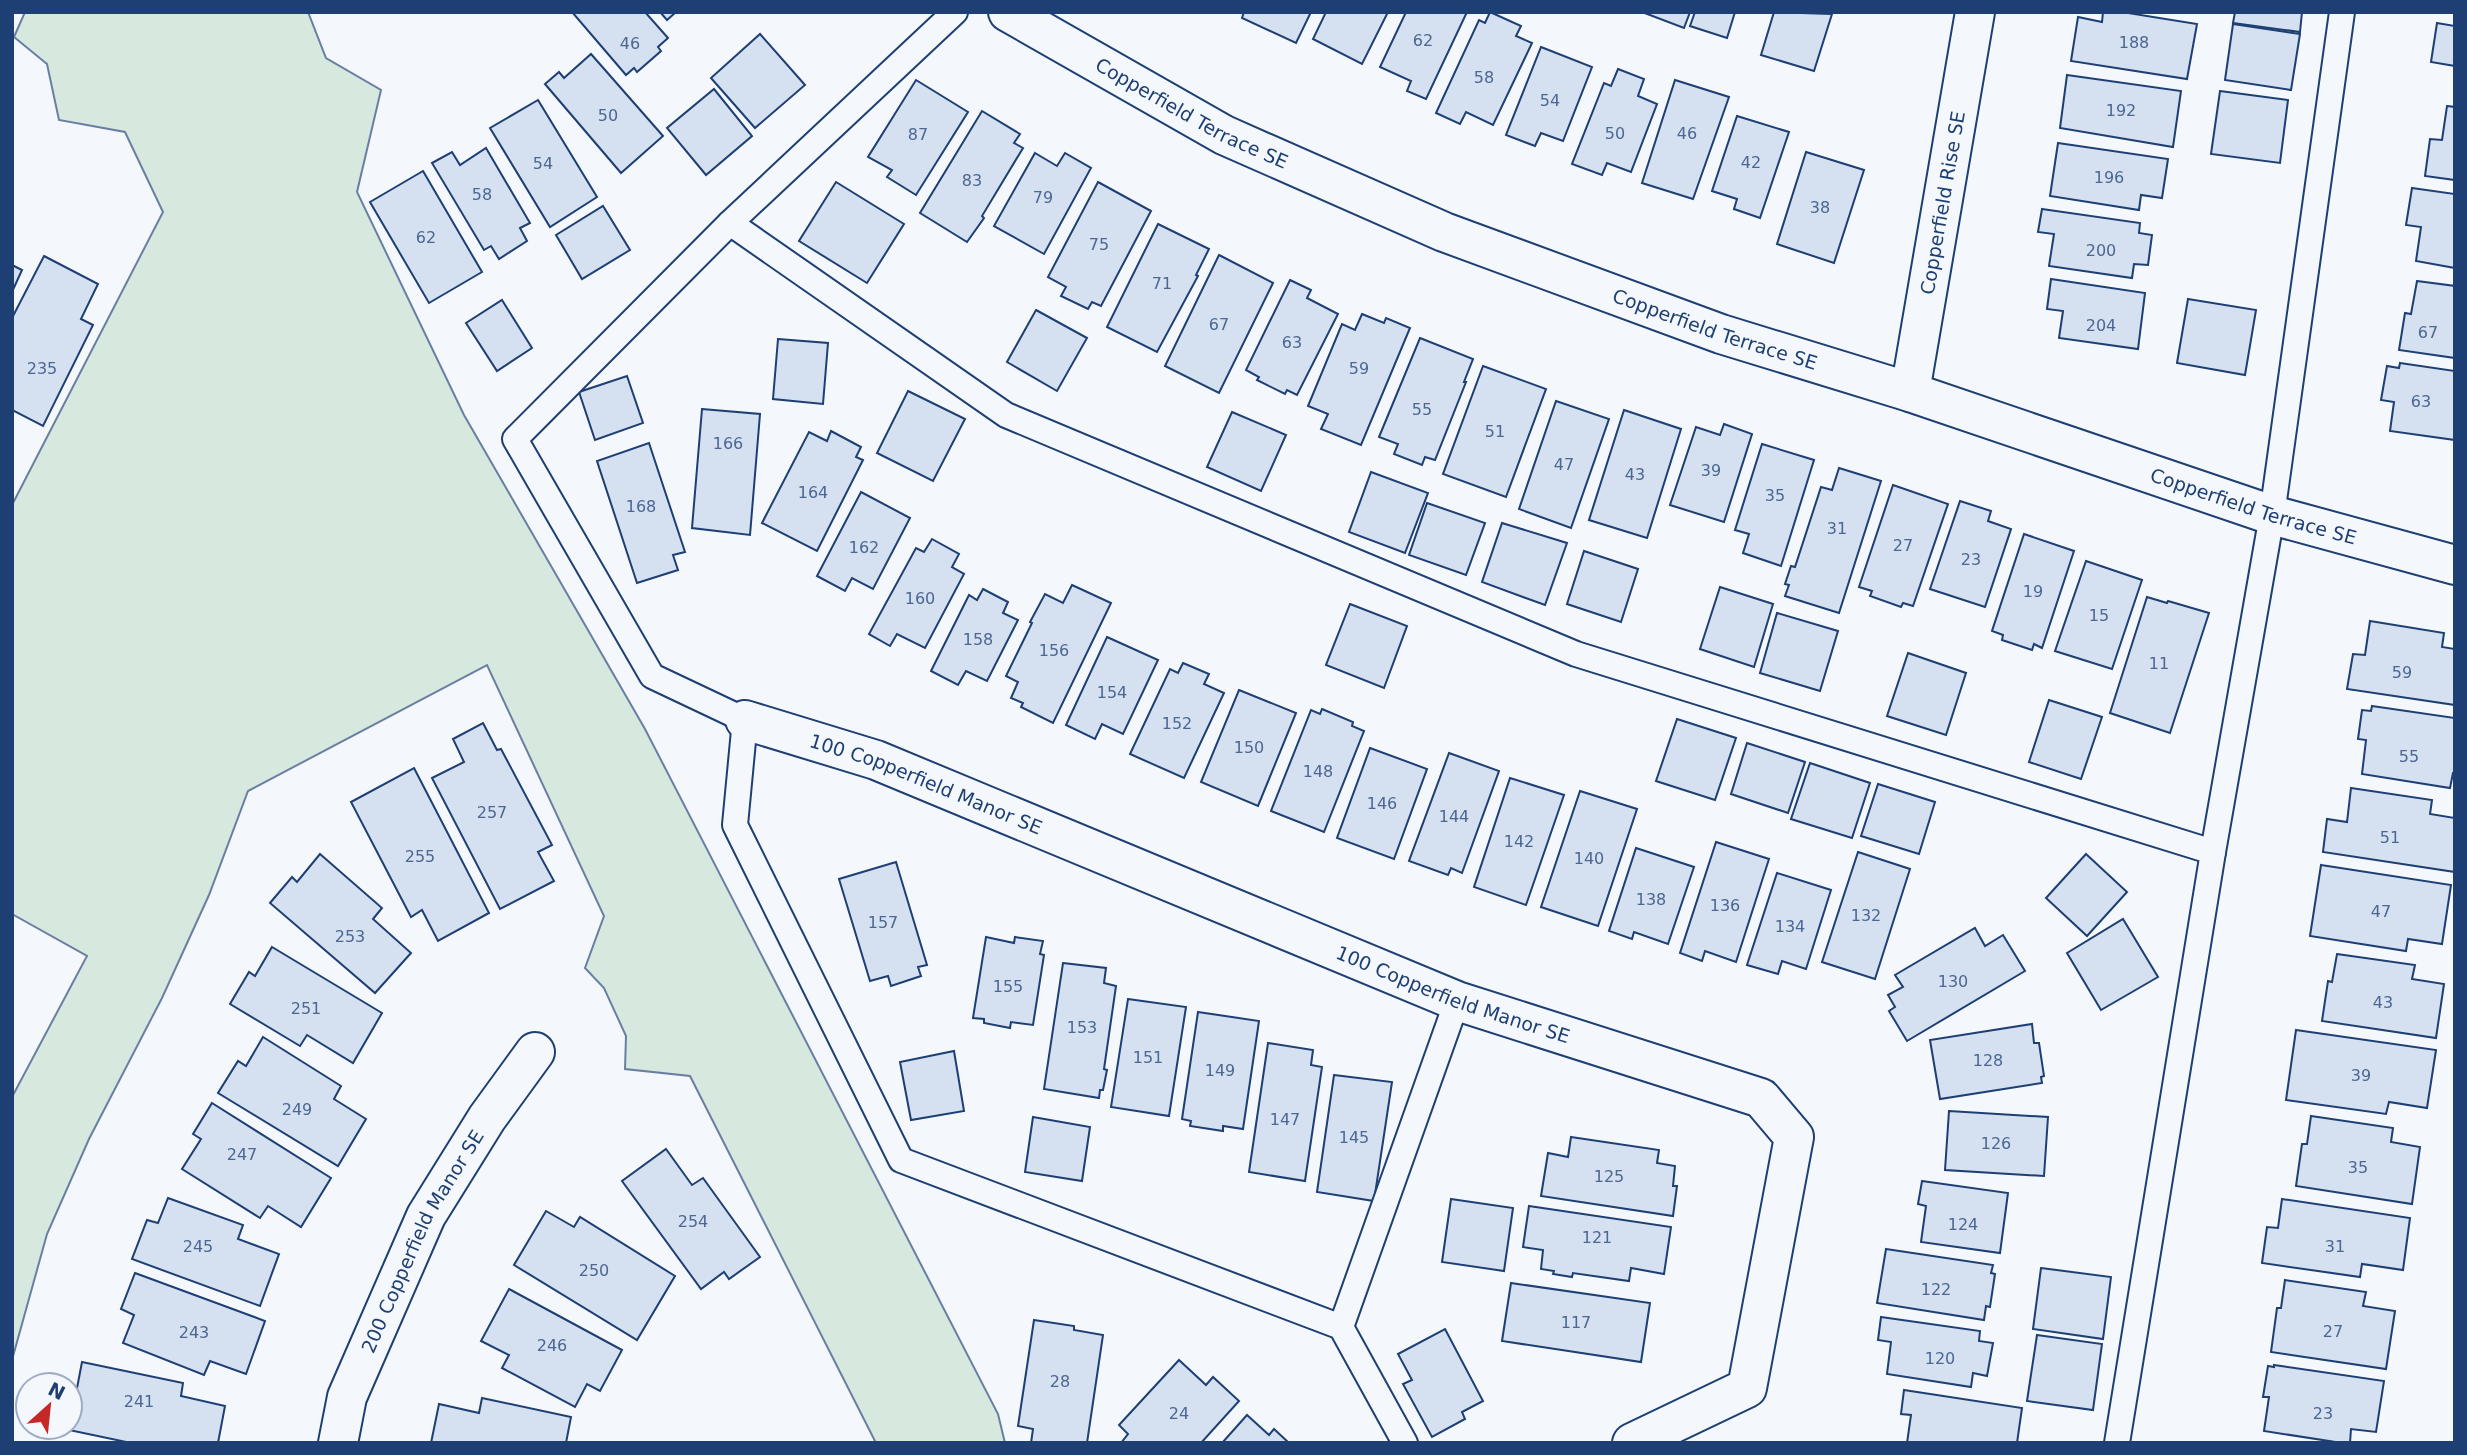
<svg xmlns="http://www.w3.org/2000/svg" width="2467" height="1455" font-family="'DejaVu Sans',sans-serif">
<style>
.green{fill:#d7e8df;stroke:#687fa3;stroke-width:2}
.building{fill:#d5e0f0;stroke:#1d3f73;stroke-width:2}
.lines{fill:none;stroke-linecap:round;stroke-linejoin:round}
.lane-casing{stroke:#1d3f73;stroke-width:28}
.street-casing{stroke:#1d3f73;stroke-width:42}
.lane{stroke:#f4f7fb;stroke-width:24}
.street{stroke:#f4f7fb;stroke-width:38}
.labels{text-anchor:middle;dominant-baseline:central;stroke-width:5;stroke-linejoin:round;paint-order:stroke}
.number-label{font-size:16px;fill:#4b6792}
.street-label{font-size:19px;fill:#1d3f73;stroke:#f4f7fb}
</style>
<rect width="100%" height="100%" fill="#f4f7fb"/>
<polygon class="green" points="25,12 308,12 326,58 381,90 357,192 464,415 645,729 998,1414 1005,1443 876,1443 690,1076 625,1069 626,1036 604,988 585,968 604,916 487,665 248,791 209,895 162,998 89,1139 47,1234 12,1360 12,1097 87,956 12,914 12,505 163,212 125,132 59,120 47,64 14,37"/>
<g class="building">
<polygon points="572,12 645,12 668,38 658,47 661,51 637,72 634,68 626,75"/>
<polygon points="660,12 676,12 667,20"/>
<polygon points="1244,12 1311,12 1296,43 1242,18"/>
<polygon points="1326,12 1388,12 1362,64 1313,39"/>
<polygon points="1406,12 1467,12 1426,99 1407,91 1411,81 1380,67"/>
<polygon points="1490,12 1521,26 1516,36 1532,43 1493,125 1466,112 1460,124 1436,113 1479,20 1485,23"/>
<polygon points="1642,12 1690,12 1684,28"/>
<polygon points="1695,12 1735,12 1727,38 1690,26"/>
<polygon points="1774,12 1832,14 1814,71 1761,55"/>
<polygon points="2103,12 2122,12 2197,24 2187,79 2071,61 2078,17 2102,22"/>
<polygon points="2235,12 2302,12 2300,32 2233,23"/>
<polygon points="2437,23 2455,26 2455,66 2431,62"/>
<polygon points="2233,24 2300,34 2291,90 2225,80"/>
<polygon points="760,34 805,85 755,128 711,78"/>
<polygon points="1541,47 1592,67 1563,141 1541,133 1535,146 1506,135"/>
<polygon points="591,54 663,136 621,173 545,84 559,72 564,78"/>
<polygon points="1618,69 1644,79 1638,96 1657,104 1631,172 1607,163 1602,175 1572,164 1604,83 1611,86"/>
<polygon points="2067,75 2181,91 2173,147 2060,128"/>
<polygon points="916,80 968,112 916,195 887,177 892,170 868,157"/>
<polygon points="1675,80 1729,97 1693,199 1642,183"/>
<polygon points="714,89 752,136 706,175 667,128"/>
<polygon points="2220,91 2288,100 2280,163 2211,154"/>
<polygon points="538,100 597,197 550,227 490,128"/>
<polygon points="2447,106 2455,107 2455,180 2425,176 2430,139 2442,140"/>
<polygon points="982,111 1020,134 1014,143 1023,148 982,216 984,218 967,242 920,213"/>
<polygon points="1737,116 1789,132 1760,218 1734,209 1737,199 1712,191"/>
<polygon points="2058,143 2168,159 2162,198 2141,195 2139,210 2050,196"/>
<polygon points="486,148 530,223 520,228 527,241 499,259 491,246 484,250 432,163 452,152 460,165"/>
<polygon points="1806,152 1864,170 1834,263 1777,244"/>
<polygon points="1035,153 1057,166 1065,153 1091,168 1044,254 994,226"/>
<polygon points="423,171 482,272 429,303 370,202"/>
<polygon points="836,182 904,224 867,283 799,241"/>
<polygon points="1098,182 1151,211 1101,306 1092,302 1088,309 1061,296 1066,287 1048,277"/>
<polygon points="2412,188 2455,194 2455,268 2416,261 2421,227 2406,225"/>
<polygon points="603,206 630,250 582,279 556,235"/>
<polygon points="2042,209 2140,223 2139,233 2152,235 2148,265 2134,264 2132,278 2049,266 2054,234 2038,232"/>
<polygon points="1158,224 1209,249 1196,275 1198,276 1157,352 1107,327"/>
<polygon points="1219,255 1273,283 1219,393 1165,366"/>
<polygon points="44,256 98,284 81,319 93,325 43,426 12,410 12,318"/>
<polygon points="12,265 22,270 12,292"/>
<polygon points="2051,279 2145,293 2138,349 2059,338 2063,311 2047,309"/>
<polygon points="1290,280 1311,290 1307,298 1338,314 1297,395 1287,390 1285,394 1257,380 1259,377 1246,370"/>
<polygon points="2417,281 2455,286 2455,358 2399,350 2405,313 2411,314"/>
<polygon points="2188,299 2256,310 2245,375 2177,363"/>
<polygon points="502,300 532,348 497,371 466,323"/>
<polygon points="1036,310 1087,338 1057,391 1007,362"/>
<polygon points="1362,314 1384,323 1386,318 1410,328 1361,445 1321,429 1328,414 1308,406 1342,324 1355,330"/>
<polygon points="1420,338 1473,359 1464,382 1466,382 1435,460 1425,457 1422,465 1394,454 1398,444 1379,437"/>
<polygon points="778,339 828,343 823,404 773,399"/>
<polygon points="2400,363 2455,371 2455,440 2390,431 2394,402 2381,400 2387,366 2399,368"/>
<polygon points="1483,366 1546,389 1506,497 1443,474"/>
<polygon points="627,376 643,423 595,440 579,392"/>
<polygon points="908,391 965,419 933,481 877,453"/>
<polygon points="1556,401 1609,419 1571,528 1519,509"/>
<polygon points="702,409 760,414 750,535 692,528"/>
<polygon points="1624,410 1681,429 1647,538 1589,520"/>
<polygon points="1232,412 1286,435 1261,491 1207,467"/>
<polygon points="1724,424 1752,434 1724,522 1670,505 1696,427 1720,435"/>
<polygon points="831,431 861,447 856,457 863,460 817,551 762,523 809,432 827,441"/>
<polygon points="649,443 685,552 673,555 678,570 637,583 597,461"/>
<polygon points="1762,444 1814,460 1781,566 1743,553 1749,534 1735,530"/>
<polygon points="1839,468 1881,481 1839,613 1785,596 1789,585 1785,584 1791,566 1795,567 1821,487 1832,490"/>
<polygon points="1371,472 1428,493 1405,553 1349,532"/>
<polygon points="1893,485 1948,504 1913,606 1903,603 1901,607 1870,596 1872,591 1859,587"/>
<polygon points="861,492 910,518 873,589 852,578 845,591 817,576"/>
<polygon points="1960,501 1991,511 1988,521 2011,529 1985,607 1930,589"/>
<polygon points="1427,503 1485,523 1466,575 1409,555"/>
<polygon points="1502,523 1567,543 1545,605 1482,582"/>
<polygon points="2024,534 2074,551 2042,648 2034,644 2032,650 2002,640 2003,635 1992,631"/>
<polygon points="932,539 959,554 952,567 964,574 925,648 897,634 890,646 869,634 916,548 924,552"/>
<polygon points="1584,551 1638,569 1621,622 1567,604"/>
<polygon points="2086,561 2142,580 2112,669 2055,651"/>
<polygon points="1072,585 1111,603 1053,723 1021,707 1023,703 1011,698 1018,682 1006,676 1032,623 1030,622 1045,594 1063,603"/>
<polygon points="1720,587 1773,604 1754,667 1700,649"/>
<polygon points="983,589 1008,602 1003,613 1018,620 987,681 966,671 958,685 931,671 969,595 977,600"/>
<polygon points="2147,597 2167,603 2168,601 2209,613 2170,733 2110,713"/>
<polygon points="1350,604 1407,626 1384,688 1326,665"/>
<polygon points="1777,613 1838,631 1820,691 1760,673"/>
<polygon points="2370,621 2444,633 2442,647 2455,649 2455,705 2347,689 2353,654 2365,655"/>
<polygon points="1107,637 1158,660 1123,734 1102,724 1095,739 1066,725"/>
<polygon points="1908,653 1966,673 1946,735 1887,716"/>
<polygon points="1183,663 1209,674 1204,684 1224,693 1184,778 1130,754 1170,669 1178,673"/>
<polygon points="1239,690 1296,713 1258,806 1201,782"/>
<polygon points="2049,700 2102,717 2081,779 2029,762"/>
<polygon points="2372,706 2455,718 2455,773 2453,773 2450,788 2362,774 2366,740 2358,739 2362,710 2371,711"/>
<polygon points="1322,709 1353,722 1352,726 1364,731 1324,832 1271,811 1311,710 1320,714"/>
<polygon points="1677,719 1736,738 1715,800 1656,781"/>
<polygon points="483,723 497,750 501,749 552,845 538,852 554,881 500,909 432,778 464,762 453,739"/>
<polygon points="1747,743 1805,762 1788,813 1731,794"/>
<polygon points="1370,748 1427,769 1394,859 1337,838"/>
<polygon points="1449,753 1499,771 1462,873 1451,868 1448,875 1409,861"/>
<polygon points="1810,763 1870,783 1852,838 1791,819"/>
<polygon points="414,768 489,913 438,941 422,910 411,917 351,802"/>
<polygon points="1510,778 1564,795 1526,905 1474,887"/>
<polygon points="1878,784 1935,802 1919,854 1861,836"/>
<polygon points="2351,788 2432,800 2430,814 2455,818 2455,872 2323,852 2327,819 2347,822"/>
<polygon points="1580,791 1637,809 1598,926 1541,907"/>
<polygon points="1716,842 1769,859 1736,962 1705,951 1702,961 1680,953"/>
<polygon points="1636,848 1694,867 1668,944 1634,932 1632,939 1609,931"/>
<polygon points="1858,852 1910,869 1875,979 1822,962"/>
<polygon points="320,854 382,908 373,919 411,953 375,993 270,903 292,877 297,882"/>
<polygon points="2086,854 2127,892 2087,936 2046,898"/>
<polygon points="896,862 927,965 918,967 921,976 891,986 888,976 870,981 839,879"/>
<polygon points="2321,865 2451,885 2442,944 2408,939 2406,951 2310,936"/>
<polygon points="1777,873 1831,890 1806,969 1782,961 1778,974 1747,965"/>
<polygon points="2123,919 2158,977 2101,1010 2067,953"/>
<polygon points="1975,928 1985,946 2003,935 2025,971 1907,1041 1889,1011 1895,1007 1888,995 1903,987 1895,975"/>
<polygon points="986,937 1014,943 1015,937 1043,941 1040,954 1044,955 1033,1025 1011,1022 1010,1028 984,1023 984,1019 973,1018"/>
<polygon points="272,947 382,1013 353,1063 307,1035 300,1046 230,1004 249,972 255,976"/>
<polygon points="2337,954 2415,965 2412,979 2444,984 2436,1038 2322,1021 2328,981 2332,982"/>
<polygon points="1063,963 1106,968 1104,983 1116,986 1104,1069 1107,1070 1103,1090 1100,1090 1099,1098 1044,1089"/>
<polygon points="1128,999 1186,1007 1169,1116 1111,1107"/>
<polygon points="1198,1012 1259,1021 1243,1129 1223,1126 1223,1131 1190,1126 1191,1121 1182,1119"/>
<polygon points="2032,1024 2034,1043 2039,1043 2044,1076 2041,1077 2042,1083 1940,1099 1930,1040"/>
<polygon points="2296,1030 2436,1050 2427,1108 2389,1102 2386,1114 2286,1100"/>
<polygon points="263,1037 341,1086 334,1099 366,1119 338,1166 218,1093 238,1061 246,1066"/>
<polygon points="1268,1043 1313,1050 1311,1065 1322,1067 1305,1181 1249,1172"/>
<polygon points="954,1051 964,1111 911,1120 900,1062"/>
<polygon points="1334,1075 1392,1082 1374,1201 1317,1192"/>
<polygon points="212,1103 331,1178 301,1227 268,1206 260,1218 182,1169 201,1139 193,1134"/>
<polygon points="1949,1111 2048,1117 2044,1176 1945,1170"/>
<polygon points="2311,1116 2393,1128 2391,1142 2420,1147 2412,1204 2296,1186 2302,1144 2307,1144"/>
<polygon points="1033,1117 1090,1127 1082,1181 1025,1172"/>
<polygon points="1571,1137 1659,1150 1657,1163 1675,1166 1673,1186 1677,1186 1673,1216 1541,1196 1548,1153 1568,1157"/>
<polygon points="666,1149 692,1185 703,1178 760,1257 729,1279 724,1272 701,1289 622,1181"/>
<polygon points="1922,1181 2008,1193 2000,1253 1921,1242 1926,1206 1918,1204"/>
<polygon points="168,1198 243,1225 238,1239 279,1254 260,1306 132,1259 147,1220 158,1223"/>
<polygon points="1451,1199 1513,1208 1504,1271 1442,1262"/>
<polygon points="2282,1199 2410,1218 2403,1270 2362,1264 2360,1277 2262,1263 2267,1227 2278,1228"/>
<polygon points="1529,1206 1671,1227 1664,1274 1631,1268 1629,1281 1573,1273 1572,1277 1553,1274 1554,1271 1541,1269 1543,1250 1523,1247"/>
<polygon points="546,1211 574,1227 580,1217 675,1276 637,1340 514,1265"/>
<polygon points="1886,1249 1993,1265 1991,1273 1995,1274 1990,1307 1986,1306 1984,1320 1877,1303"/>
<polygon points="2041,1268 2111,1277 2103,1339 2033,1329"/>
<polygon points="135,1273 265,1321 246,1374 210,1361 204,1375 123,1343 134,1315 121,1309"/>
<polygon points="2285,1280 2366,1292 2363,1306 2395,1311 2386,1369 2271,1352 2277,1308 2281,1308"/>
<polygon points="1511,1283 1650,1303 1641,1362 1502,1341"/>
<polygon points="509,1289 622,1350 600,1391 587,1384 575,1407 502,1368 509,1355 481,1341"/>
<polygon points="1881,1317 1980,1331 1979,1341 1993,1343 1987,1376 1973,1373 1971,1387 1887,1374 1891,1342 1878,1340"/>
<polygon points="1034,1320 1074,1326 1074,1330 1103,1335 1087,1443 1031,1443 1033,1429 1018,1426"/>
<polygon points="1445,1329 1483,1401 1462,1412 1465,1419 1432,1437 1403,1384 1412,1380 1398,1354"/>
<polygon points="2037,1335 2102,1344 2093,1410 2027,1401"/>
<polygon points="1179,1360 1206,1385 1213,1377 1239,1401 1201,1443 1121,1443 1128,1434 1119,1425"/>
<polygon points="82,1362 183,1383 181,1396 225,1406 218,1443 131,1443 69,1430"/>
<polygon points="2274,1365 2384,1381 2376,1432 2351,1429 2350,1443 2342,1443 2264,1431 2269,1397 2263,1397 2268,1366 2274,1367"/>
<polygon points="1904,1390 2022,1408 2017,1443 1907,1443 1911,1415 1901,1414"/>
<polygon points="482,1398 571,1417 566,1443 431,1443 439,1404 479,1413"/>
<polygon points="1247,1415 1269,1435 1274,1429 1289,1443 1222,1443"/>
</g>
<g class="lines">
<defs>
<g id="lane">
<polyline points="955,12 730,223 515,439 652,676 745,720 735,825 901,1160 1341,1327 1405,1443"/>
<polyline points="730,223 1006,415 1576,654 2213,852"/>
<polyline points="1341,1327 1457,1001"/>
<polyline points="2117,1443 2213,852 2272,515 2342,12"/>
</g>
<g id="street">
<path id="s1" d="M 1008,12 L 1224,135 L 1444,232 L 1721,334 L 1910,392 L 2272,515 L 2455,565"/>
<path id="s2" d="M 1910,392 L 1975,12"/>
<path id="s3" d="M 745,720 L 876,760 L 1457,1001 L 1761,1098 L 1794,1137 L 1747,1388 L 1632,1443"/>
<path id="s4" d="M 338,1443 L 347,1397 L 426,1216 L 487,1118 L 535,1052"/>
</g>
</defs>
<use href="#lane" class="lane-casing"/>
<use href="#street" class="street-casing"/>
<use href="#lane" class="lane"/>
<use href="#street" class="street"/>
</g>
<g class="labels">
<g class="number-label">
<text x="1423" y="40">62</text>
<text x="2134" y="42">188</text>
<text x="630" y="43">46</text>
<text x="1484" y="77">58</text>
<text x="1550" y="100">54</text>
<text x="2121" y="110">192</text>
<text x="608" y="115">50</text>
<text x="1615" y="133">50</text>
<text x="1687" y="133">46</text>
<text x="918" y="134">87</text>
<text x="1751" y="162">42</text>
<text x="543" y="163">54</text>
<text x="2109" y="177">196</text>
<text x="972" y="180">83</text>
<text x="482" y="194">58</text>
<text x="1043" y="197">79</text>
<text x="1820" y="207">38</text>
<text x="426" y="237">62</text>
<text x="1099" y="244">75</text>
<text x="2101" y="250">200</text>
<text x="1162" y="283">71</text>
<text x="1219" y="324">67</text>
<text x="2101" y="325">204</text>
<text x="2428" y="332">67</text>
<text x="1292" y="342">63</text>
<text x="42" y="368">235</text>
<text x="1359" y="368">59</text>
<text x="2421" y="401">63</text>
<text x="1422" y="409">55</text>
<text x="1495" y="431">51</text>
<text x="728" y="443">166</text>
<text x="1564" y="464">47</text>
<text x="1711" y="470">39</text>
<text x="1635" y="474">43</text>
<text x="813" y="492">164</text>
<text x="1775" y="495">35</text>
<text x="641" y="506">168</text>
<text x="1837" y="528">31</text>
<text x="1903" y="545">27</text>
<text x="864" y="547">162</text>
<text x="1971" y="559">23</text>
<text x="2033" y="591">19</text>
<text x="920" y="598">160</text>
<text x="2099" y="615">15</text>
<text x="978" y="639">158</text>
<text x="1054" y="650">156</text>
<text x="2159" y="663">11</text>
<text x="2402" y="672">59</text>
<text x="1112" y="692">154</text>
<text x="1177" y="723">152</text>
<text x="1249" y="747">150</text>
<text x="2409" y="756">55</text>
<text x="1318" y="771">148</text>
<text x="1382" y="803">146</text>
<text x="492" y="812">257</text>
<text x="1454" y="816">144</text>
<text x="2390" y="837">51</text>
<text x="1519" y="841">142</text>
<text x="420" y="856">255</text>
<text x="1589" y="858">140</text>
<text x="1651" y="899">138</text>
<text x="1725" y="905">136</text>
<text x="2381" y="911">47</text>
<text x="1866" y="915">132</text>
<text x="883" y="922">157</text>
<text x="1790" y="926">134</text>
<text x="350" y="936">253</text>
<text x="1953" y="981">130</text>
<text x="1008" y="986">155</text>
<text x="2383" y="1002">43</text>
<text x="306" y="1008">251</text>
<text x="1082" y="1027">153</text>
<text x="1148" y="1057">151</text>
<text x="1988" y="1060">128</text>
<text x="1220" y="1070">149</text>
<text x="2361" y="1075">39</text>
<text x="297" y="1109">249</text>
<text x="1285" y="1119">147</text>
<text x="1354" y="1137">145</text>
<text x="1996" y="1143">126</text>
<text x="242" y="1154">247</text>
<text x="2358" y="1167">35</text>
<text x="1609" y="1176">125</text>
<text x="693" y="1221">254</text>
<text x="1963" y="1224">124</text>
<text x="1597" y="1237">121</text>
<text x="198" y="1246">245</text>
<text x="2335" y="1246">31</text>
<text x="594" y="1270">250</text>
<text x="1936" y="1289">122</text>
<text x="1576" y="1322">117</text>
<text x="2333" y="1331">27</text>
<text x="194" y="1332">243</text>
<text x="552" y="1345">246</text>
<text x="1940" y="1358">120</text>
<text x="1060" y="1381">28</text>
<text x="139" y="1401">241</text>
<text x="1179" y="1413">24</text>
<text x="2323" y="1413">23</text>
</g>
<g class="street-label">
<text stroke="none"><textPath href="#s1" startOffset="210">Copperfield Terrace SE</textPath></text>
<text stroke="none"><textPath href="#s2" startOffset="192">Copperfield Rise SE</textPath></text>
<text stroke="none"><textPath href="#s1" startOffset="777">Copperfield Terrace SE</textPath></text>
<text stroke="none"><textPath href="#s1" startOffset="1344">Copperfield Terrace SE</textPath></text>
<text stroke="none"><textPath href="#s3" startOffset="192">100 Copperfield Manor SE</textPath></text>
<text stroke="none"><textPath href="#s3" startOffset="760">100 Copperfield Manor SE</textPath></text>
<text stroke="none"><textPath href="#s4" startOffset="220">200 Copperfield Manor SE</textPath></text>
</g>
</g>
<rect width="2467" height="1455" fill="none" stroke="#1d3f73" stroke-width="28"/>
<g transform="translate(49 1406) rotate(27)"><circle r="33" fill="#f4f7fb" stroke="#9eadc5" stroke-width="2"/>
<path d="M0-5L12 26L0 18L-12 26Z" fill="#c62828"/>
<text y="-10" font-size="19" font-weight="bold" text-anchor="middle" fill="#1d3f73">N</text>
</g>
</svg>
